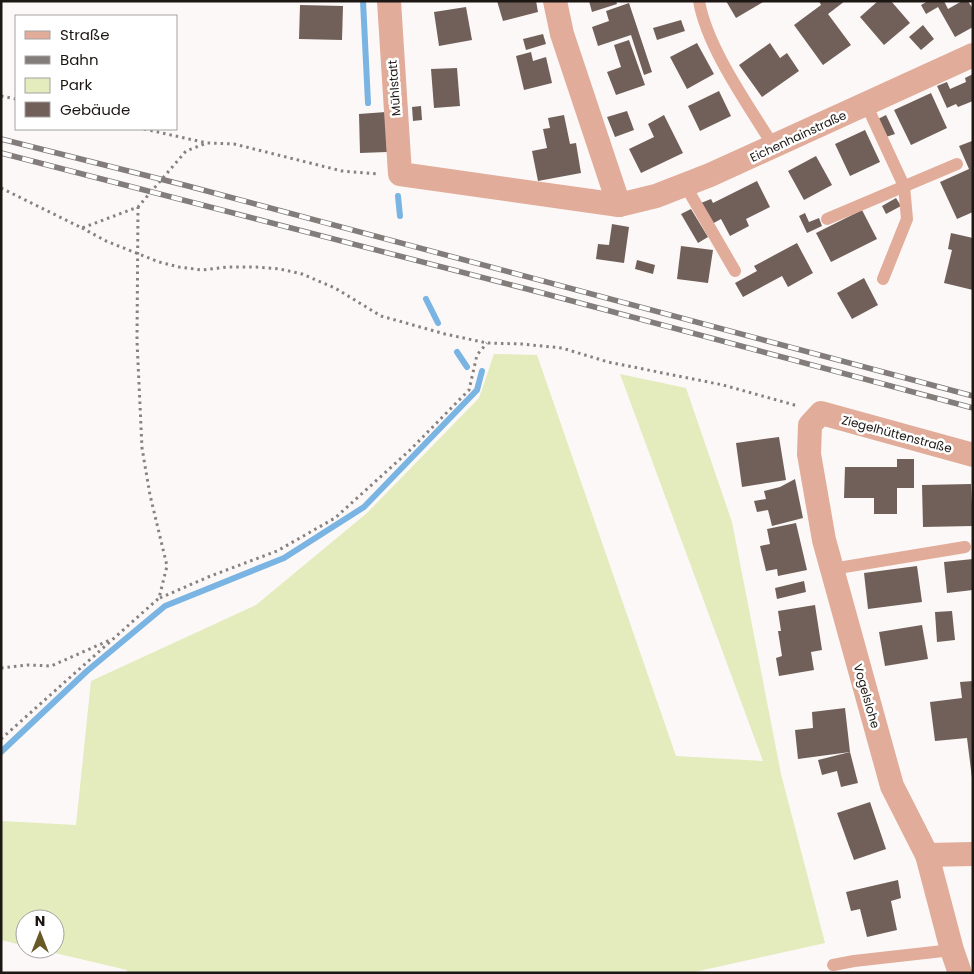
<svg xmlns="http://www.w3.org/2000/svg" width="974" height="974" font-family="Poppins,sans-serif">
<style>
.green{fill:#e4ebbd}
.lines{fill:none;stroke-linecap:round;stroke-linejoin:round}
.stream{stroke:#7ab4e3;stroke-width:6}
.building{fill:#706059}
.path{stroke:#878280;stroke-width:3;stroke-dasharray:2.5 4;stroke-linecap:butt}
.service{stroke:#e1ac99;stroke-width:12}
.minor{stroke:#e1ac99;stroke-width:24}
.rail-casing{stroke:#827d7b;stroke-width:5.5}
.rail{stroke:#fff;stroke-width:4;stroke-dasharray:11;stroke-linecap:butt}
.labels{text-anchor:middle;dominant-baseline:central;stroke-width:5;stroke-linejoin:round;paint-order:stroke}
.street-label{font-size:12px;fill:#1d1714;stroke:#fff}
</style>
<rect width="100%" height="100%" fill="#fcf8f7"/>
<polygon class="green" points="494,354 537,355 676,756 763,761 620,374 686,388 732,522 781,774 825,943 690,973 127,973 127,970 38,949 55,949 55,919 25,919 25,946 1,940 1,821 76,825 91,681 256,605 367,513 479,398"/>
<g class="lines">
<g class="stream">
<polyline points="363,1 368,103"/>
<polyline points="398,196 400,216"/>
<polyline points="426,299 438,323"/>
<polyline points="457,352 467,367"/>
<polyline points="1,752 87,671 165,606 284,558 364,507 477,390 482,371"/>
</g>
</g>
<g class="building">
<polygon points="497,1 536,1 538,12 503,21"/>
<polygon points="589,1 616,1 617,4 592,12"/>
<polygon points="726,1 765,1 736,18"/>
<polygon points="819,1 845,1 828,14 851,45 823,65 794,25 821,5"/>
<polygon points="878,1 891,1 910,23 884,45 860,17"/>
<polygon points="928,1 944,1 948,9 962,1 968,1 973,9 973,27 955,37 938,7 926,14 921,5"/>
<polygon points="629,3 652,72 644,75 631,35 598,46 592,27 609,21 606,11"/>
<polygon points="300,5 343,6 342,40 299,39"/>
<polygon points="466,7 472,40 439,46 434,12"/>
<polygon points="681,20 685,31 657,40 653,28"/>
<polygon points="923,25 934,39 921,50 909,37"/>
<polygon points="543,34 546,44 526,50 523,39"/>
<polygon points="629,40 645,85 616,95 607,72 621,67 614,45"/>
<polygon points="697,43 714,74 687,89 670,57"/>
<polygon points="770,43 780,58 787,53 799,71 762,97 739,65"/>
<polygon points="531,52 533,61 546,57 552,83 524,90 516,56"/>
<polygon points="457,68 460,106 434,108 431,69"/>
<polygon points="973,74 973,101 958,107 956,104 947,108 937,86 947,82 950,89 966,82 965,78"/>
<polygon points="719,91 731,116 700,131 688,106"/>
<polygon points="931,93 947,128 911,145 894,110"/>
<polygon points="421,106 422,120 413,121 412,107"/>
<polygon points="627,111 634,130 615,137 607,117"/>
<polygon points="386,112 387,152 360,153 359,114"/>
<polygon points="564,115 570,144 576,143 581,173 538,181 532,151 547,148 543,129 550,128 548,118"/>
<polygon points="664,115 683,153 641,173 629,149 654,137 648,124"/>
<polygon points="886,115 895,134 886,137 878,119"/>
<polygon points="865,130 880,162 850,176 835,144"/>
<polygon points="972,141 973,212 957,219 940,182 969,169 959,146"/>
<polygon points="816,156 832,185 804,200 788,171"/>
<polygon points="757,181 770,207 746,219 749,226 730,236 721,219 712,224 701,203 711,199 713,203"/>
<polygon points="896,198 901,206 886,214 882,206"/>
<polygon points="691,209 708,237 698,243 681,214"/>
<polygon points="862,210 877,239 831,262 816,233"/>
<polygon points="805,213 809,222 819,218 822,226 807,233 799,216"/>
<polygon points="612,224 629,227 624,263 596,259 598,244 609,245"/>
<polygon points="951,233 973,238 973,290 944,283 952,250 948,249"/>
<polygon points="797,243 813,273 788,287 782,276 743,297 735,283 757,271 754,266"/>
<polygon points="681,246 713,250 708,283 677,279"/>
<polygon points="637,260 655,265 653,274 635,269"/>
<polygon points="864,278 878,305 852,319 837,293"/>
<polygon points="779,437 786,480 742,487 736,443"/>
<polygon points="897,459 914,459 914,488 897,488 897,514 874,514 874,498 844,498 845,467 897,467"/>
<polygon points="795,479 803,518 772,526 768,510 757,512 754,501 766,499 764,491 780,487"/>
<polygon points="971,484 973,526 923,527 922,485"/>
<polygon points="796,523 807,570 778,576 777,569 766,571 760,546 770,544 767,529"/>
<polygon points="973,559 973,590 947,593 944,562"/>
<polygon points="917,566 922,602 868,609 864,573"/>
<polygon points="804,581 806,592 777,599 775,588"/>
<polygon points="815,605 822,650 811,652 814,670 779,676 776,658 782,656 778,631 781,631 778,611"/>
<polygon points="952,611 955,640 937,642 935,612"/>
<polygon points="922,625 928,659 885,666 879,632"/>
<polygon points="973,681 973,778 972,778 967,738 935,741 930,702 962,698 960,682"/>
<polygon points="845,708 850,752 798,759 795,730 813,728 812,712"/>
<polygon points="850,752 858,783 841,787 837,771 822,775 818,760"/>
<polygon points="870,802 886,849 854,860 837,813"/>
<polygon points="898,880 901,898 891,901 897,930 867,937 860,909 851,911 846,892"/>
</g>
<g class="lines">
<g class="path">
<polyline points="1,96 16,99"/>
<polyline points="144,129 207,143"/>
<polyline points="1,188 82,228 138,207 186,151 207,143 234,144 342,171 378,174"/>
<polyline points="82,228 106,241 159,262 179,267 202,270 227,267 256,267 280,269 302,274 335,288 381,316 445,334 487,343 522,344 562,348 608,362 723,385 798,406"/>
<polyline points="160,598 208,577 277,551 335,518 409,451 469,390 477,355 487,343"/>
<polyline points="1,668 28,665 51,666 110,640"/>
<polyline points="1,739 159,598 167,566 150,495 142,448 137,341 138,207"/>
</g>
<g class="service">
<path d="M 699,1 C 707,48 749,106 774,147"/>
<polyline points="866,104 904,186 907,219 883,279"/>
<polyline points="685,185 735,271"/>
<polyline points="827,219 957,164"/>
<polyline points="832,569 965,547"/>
<polyline points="833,965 854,961 952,950"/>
</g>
<g class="minor">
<polyline points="389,1 400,174 619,205 656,196 710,175 973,55"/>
<polyline points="555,1 562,34 619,205"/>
<polyline points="927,855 973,854"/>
<polyline points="960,973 952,950 927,855 892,786 824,540 809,454 810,425 821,413 973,455"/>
</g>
<defs>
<g id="rail">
<polyline points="1,139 188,186 973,396"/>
<polyline points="1,153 531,290 973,408"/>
</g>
</defs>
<use href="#rail" class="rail-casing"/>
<use href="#rail" class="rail"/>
</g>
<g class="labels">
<g class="street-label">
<text transform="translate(394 88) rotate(-94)">Mühlstatt</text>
<text transform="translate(798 136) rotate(-25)">Eichenhainstraße</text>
<text transform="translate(897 434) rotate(15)">Ziegelhüttenstraße</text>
<text transform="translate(867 696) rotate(74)">Vogelslohe</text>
</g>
</g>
<rect width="974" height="974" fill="none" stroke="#1d1714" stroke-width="5"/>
<rect x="15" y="15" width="162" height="115" fill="#ffffff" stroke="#a5a2a1"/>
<rect x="25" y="31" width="25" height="8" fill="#e1ac99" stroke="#a5a2a1"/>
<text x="60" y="40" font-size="15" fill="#1d1714">Straße</text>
<rect x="25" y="56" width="25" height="8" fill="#827d7b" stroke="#a5a2a1"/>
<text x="60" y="65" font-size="15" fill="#1d1714">Bahn</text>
<rect x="25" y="78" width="25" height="15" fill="#e4ebbd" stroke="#a5a2a1"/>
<text x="60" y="90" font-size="15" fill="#1d1714">Park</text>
<rect x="25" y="102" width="25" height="15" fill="#706059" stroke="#a5a2a1"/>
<text x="60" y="115" font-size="15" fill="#1d1714">Gebäude</text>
<g transform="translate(40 934)"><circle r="24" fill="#ffffff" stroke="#a5a2a1"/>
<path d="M0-4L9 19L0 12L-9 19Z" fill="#695927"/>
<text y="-8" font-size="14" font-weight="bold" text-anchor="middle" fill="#1d1714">N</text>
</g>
</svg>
